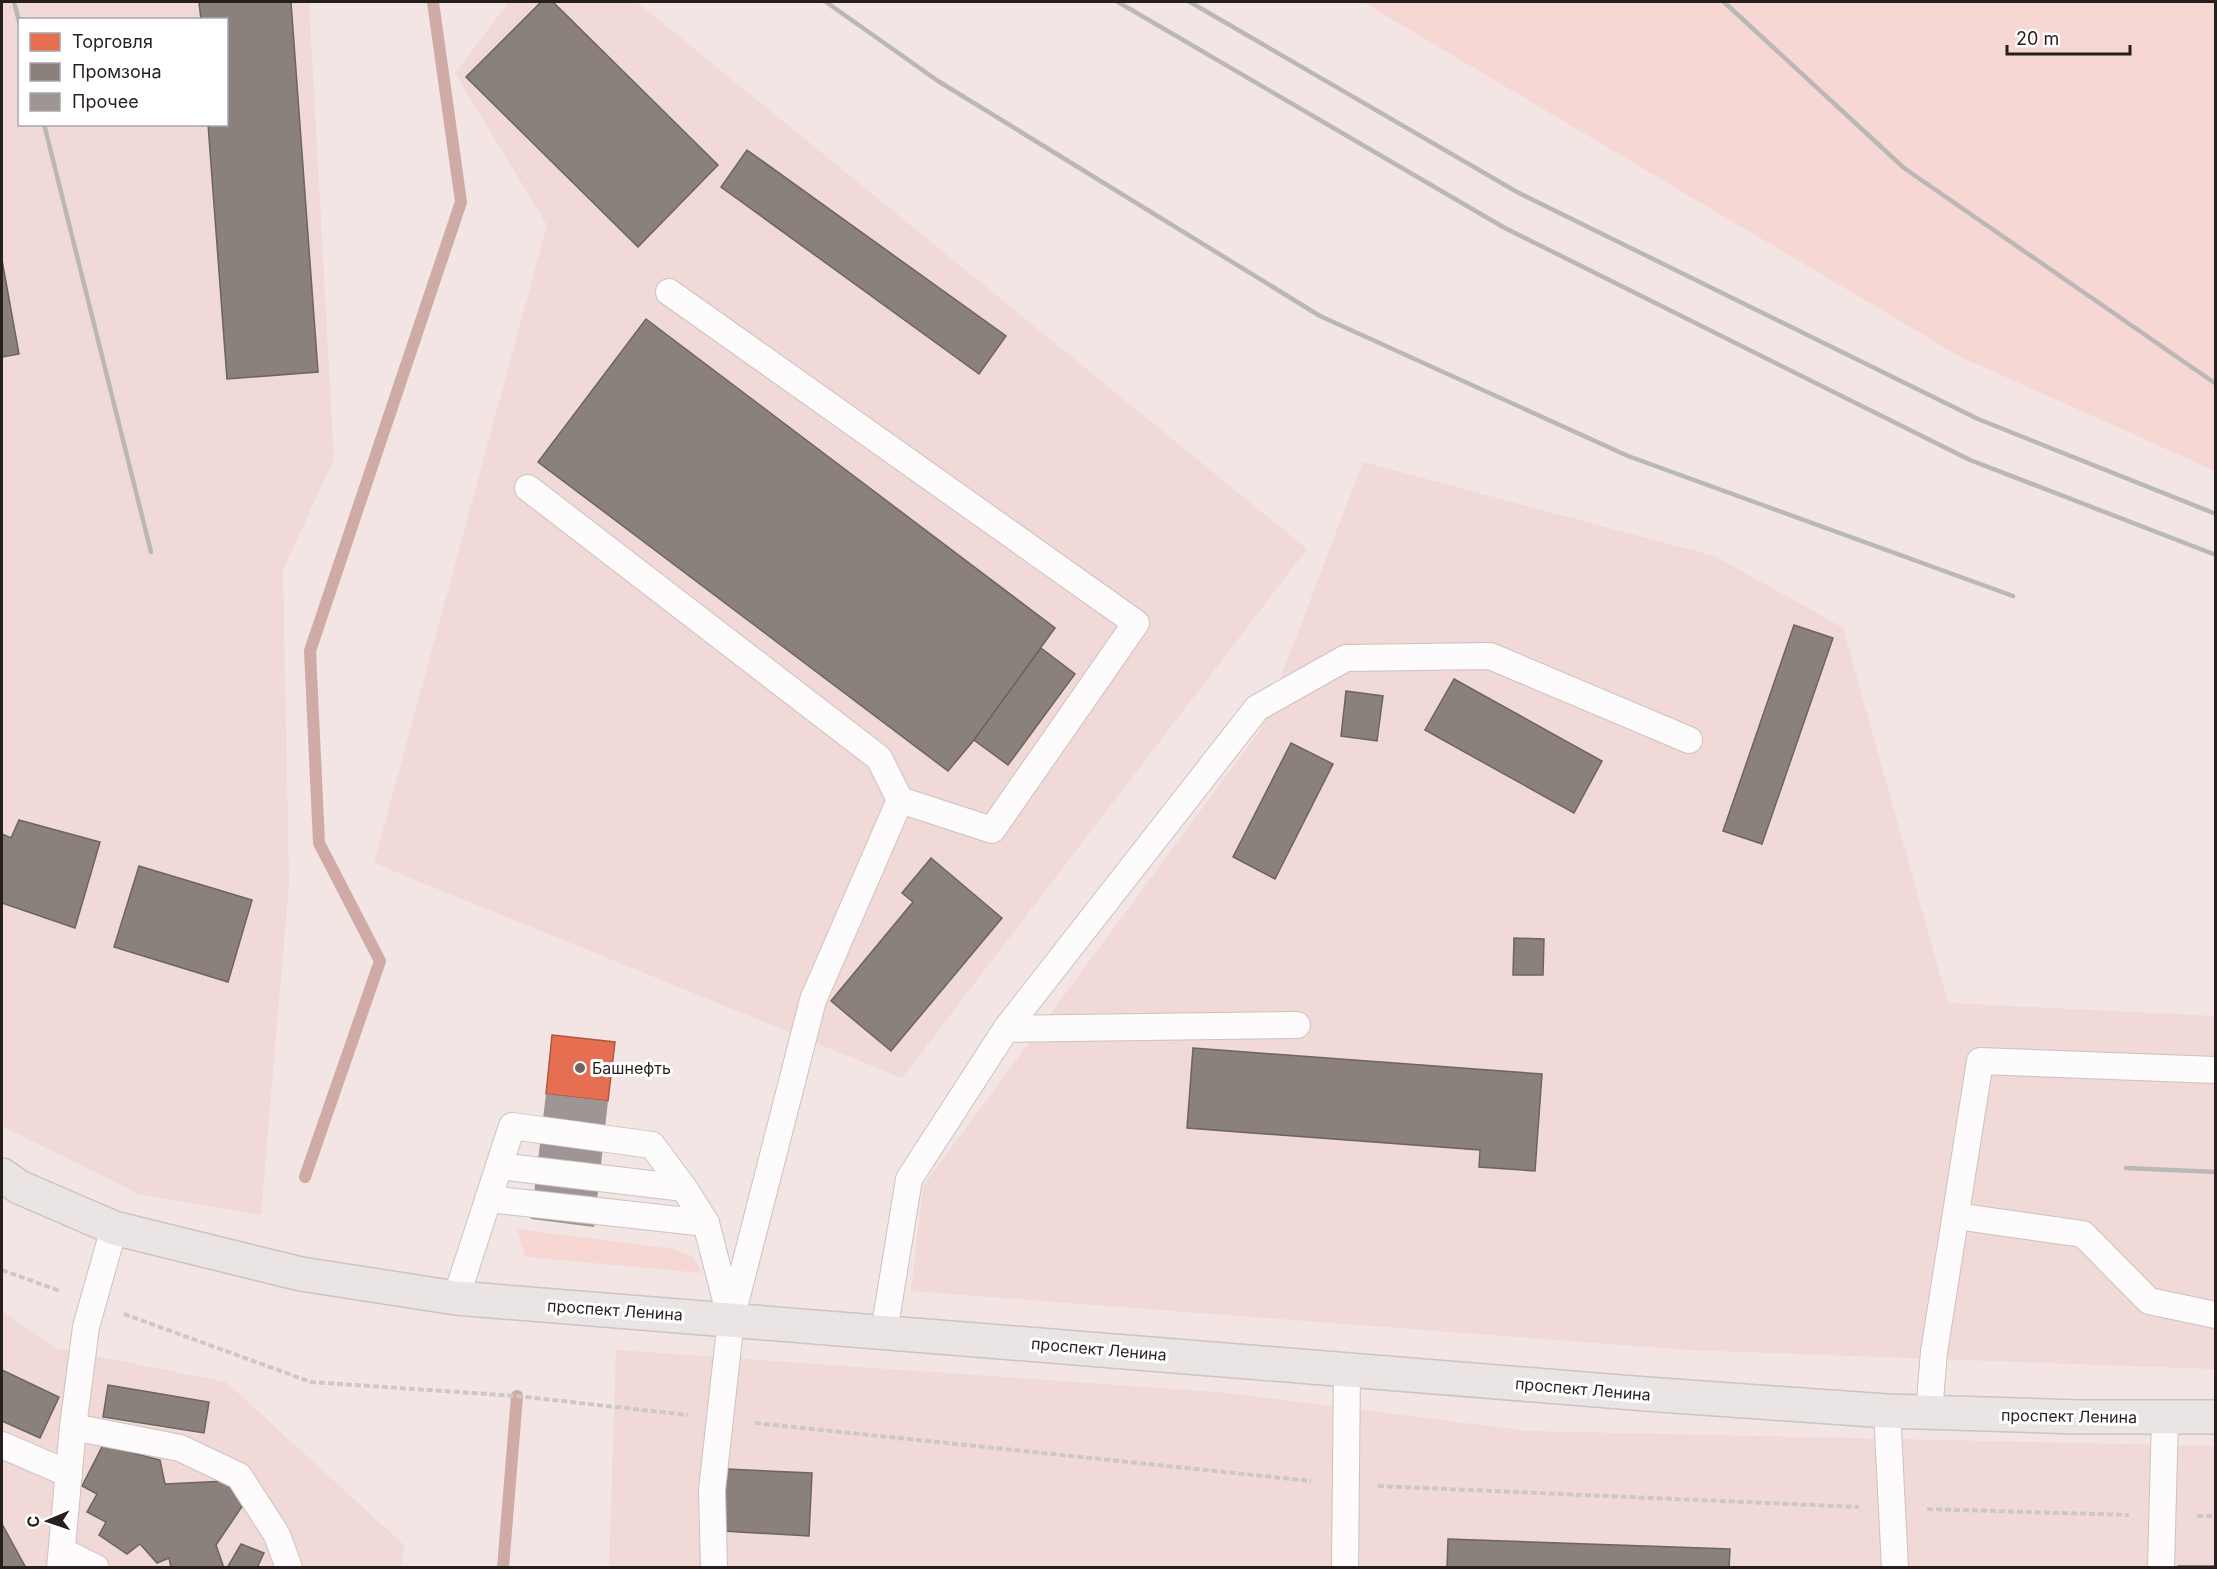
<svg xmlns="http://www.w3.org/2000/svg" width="2217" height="1569" font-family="Inter,sans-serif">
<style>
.built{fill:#f0d9d6;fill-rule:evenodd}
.green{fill:#f6d7d3}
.shops{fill:#e76f51;stroke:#ad5742;stroke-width:1.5}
.industry{fill:#8a817c;stroke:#6c6460;stroke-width:1.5}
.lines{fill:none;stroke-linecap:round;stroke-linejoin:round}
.stream{stroke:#d0aaa5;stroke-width:12}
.building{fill:#9f9594}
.service-casing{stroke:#ccc2c1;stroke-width:28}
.primary-casing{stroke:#cbc4c3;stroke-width:36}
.path{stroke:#ccc8c7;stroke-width:4;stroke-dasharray:6 3;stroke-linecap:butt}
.service{stroke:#fdfbfb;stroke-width:26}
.primary{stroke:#ebe4e4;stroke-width:33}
.rail{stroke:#bab7b7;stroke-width:4.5}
.poi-dot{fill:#6e6463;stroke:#fff;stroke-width:2}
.labels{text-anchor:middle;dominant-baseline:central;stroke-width:6;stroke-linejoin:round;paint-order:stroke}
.poi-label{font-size:16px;fill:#271f1e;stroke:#fff;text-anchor:start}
.street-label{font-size:16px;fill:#271f1e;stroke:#fff}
</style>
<rect width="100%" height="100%" fill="#f2e5e3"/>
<g class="built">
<path d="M 2,2 L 309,2 L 334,459 L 283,570 L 289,883 L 261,1215 L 139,1194 L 2,1126 ZM 20,20 L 226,20 L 226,124 L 20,124 Z"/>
<polygon points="509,2 637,2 1307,549 902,1078 374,863 547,225 455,73"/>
<polygon points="1363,462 1717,557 1843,628 1948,1003 2215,1016 2215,1369 1689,1350 911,1291 923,1186 1261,729"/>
<polygon points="2,1311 56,1348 226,1382 405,1546 401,1567 2,1567"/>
<polygon points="616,1350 1218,1392 1527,1431 2215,1446 2215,1567 609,1568"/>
</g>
<g class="green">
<polygon points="1363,2 2215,2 2215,471 1959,356"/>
<polygon points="517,1229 673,1249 693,1257 702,1273 525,1257"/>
</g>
<polygon class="shops" points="552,1035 615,1042 608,1101 546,1094"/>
<g class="industry">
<polygon points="199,2 291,2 318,372 227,379 208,124 226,124 226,20 201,20"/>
<polygon points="541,2 553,2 718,165 638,247 466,77"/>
<polygon points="747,150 1006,336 979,374 721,187"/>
<polygon points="2,260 19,354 2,357"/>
<polygon points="646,319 1055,628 974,740 948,771 538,462"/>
<polygon points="1794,625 1833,638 1762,844 1723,831"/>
<polygon points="1041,648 1075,674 1008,765 974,740"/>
<polygon points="1454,679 1602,761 1574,813 1425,730"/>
<polygon points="1346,691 1383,696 1377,741 1341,736"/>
<polygon points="1291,743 1333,764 1275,879 1233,857"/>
<polygon points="19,820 100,842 75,928 2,903 2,834 11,838"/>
<polygon points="931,858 1002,918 891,1051 831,1001 913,902 902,893"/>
<polygon points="139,866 252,900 228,982 114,947"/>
<polygon points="1514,938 1544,939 1543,975 1513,975"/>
<polygon points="1193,1048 1542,1074 1535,1171 1479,1167 1480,1150 1187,1128"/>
<polygon points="2,1370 59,1397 40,1438 2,1421"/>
<polygon points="108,1385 209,1402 204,1433 103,1417"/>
<polygon points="103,1445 160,1460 165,1484 227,1481 243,1505 216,1545 224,1568 171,1568 169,1558 157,1563 140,1544 127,1554 99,1535 106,1522 87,1512 97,1494 82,1486"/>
<polygon points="726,1469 812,1473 809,1536 723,1531"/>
<polygon points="2,1524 26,1568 2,1568"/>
<polygon points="1448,1539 1730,1549 1729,1568 1447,1568"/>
<polygon points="241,1544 264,1553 257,1568 227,1568"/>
<polygon points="2178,1566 2216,1566 2216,1568 2177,1568"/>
</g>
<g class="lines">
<g class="stream">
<polyline points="305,1177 380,961 319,843 310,651 461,202 433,2"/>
<polyline points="503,1568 517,1396"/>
</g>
</g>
<polygon class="building" points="546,1094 608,1101 594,1227 531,1219"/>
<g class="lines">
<defs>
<g id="service">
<polyline points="669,292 1136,623 992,830 900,800 813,1000 731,1319 712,1490 714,1568"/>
<polyline points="528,488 879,758 900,800"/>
<polyline points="1006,1029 1297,1025"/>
<polyline points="499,1166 684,1188"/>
<polyline points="488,1199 706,1223"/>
<polyline points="1956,1216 2083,1234 2149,1301 2216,1315"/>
<polyline points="456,1298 512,1126 652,1145 684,1188 706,1223 730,1316"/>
<polyline points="884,1332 909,1179 1006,1029 1257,708 1346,658 1490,656 1689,740"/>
<polyline points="1887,1411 1895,1568"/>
<polyline points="1929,1412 1934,1352 1980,1061 2216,1070"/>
<polyline points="73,1427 180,1448 239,1476 277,1535 289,1568"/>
<polyline points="2,1445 69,1474"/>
<polyline points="62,1551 96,1568"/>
<polyline points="60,1568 73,1427 86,1327 114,1228"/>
<polyline points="1345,1568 1347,1370"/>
<polyline points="2161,1568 2165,1417"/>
</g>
<polyline id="primary" points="2,1175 19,1187 114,1228 301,1274 456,1298 1646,1394 1887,1411 2079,1417 2216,1417"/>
</defs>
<use href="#service" class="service-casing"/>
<use href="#primary" class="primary-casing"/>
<g class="path">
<polyline points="2,1270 60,1291"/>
<polyline points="124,1314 311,1382 517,1396 688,1415"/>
<polyline points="755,1423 1311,1481"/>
<polyline points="1378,1486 1859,1507"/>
<polyline points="1927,1509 2129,1515"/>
<polyline points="2197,1516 2216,1516"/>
</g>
<use href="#service" class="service"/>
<use href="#primary" class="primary"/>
<g class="rail">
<polyline points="14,2 20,25"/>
<polyline points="826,2 938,81 1320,316 1628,456 2013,596"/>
<polyline points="1118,2 1503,227 1970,460 2216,555"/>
<polyline points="1190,2 1517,192 1978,419 2216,514"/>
<polyline points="1724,2 1904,168 2216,384"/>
<polyline points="44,124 151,552"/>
<polyline points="2126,1168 2216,1172"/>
</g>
</g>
<circle class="poi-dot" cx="580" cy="1068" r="6"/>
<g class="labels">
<g class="poi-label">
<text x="592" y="1068">Башнефть</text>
</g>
<g class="street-label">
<text transform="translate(615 1310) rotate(4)">проспект Ленина</text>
<text transform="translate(1099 1349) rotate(5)">проспект Ленина</text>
<text transform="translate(1583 1389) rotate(5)">проспект Ленина</text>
<text transform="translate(2069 1416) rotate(1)">проспект Ленина</text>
</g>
</g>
<rect width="2217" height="1569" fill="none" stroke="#271f1e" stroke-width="6"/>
<rect x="18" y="18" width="210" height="108" fill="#ffffff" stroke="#a9a5a5" stroke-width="1.5"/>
<rect x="30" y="33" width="30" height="18" fill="#e76f51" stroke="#a9a5a5" stroke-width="1.5"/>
<text x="72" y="48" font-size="18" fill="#271f1e">Торговля</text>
<rect x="30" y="63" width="30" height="18" fill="#8a817c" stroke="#a9a5a5" stroke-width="1.5"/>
<text x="72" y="78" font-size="18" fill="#271f1e">Промзона</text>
<rect x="30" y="93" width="30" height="18" fill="#9f9594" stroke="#a9a5a5" stroke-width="1.5"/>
<text x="72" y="108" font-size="18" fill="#271f1e">Прочее</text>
<g transform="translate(48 1521) rotate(268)" stroke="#ffffff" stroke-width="4.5" paint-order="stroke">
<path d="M0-4.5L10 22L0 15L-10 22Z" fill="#271f1e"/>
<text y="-9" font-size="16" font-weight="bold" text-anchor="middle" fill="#271f1e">С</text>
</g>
<path d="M2007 45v9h123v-9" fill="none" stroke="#271f1e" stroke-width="3"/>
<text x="2016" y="45" font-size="18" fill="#271f1e" stroke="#ffffff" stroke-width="4.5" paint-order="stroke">20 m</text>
</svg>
